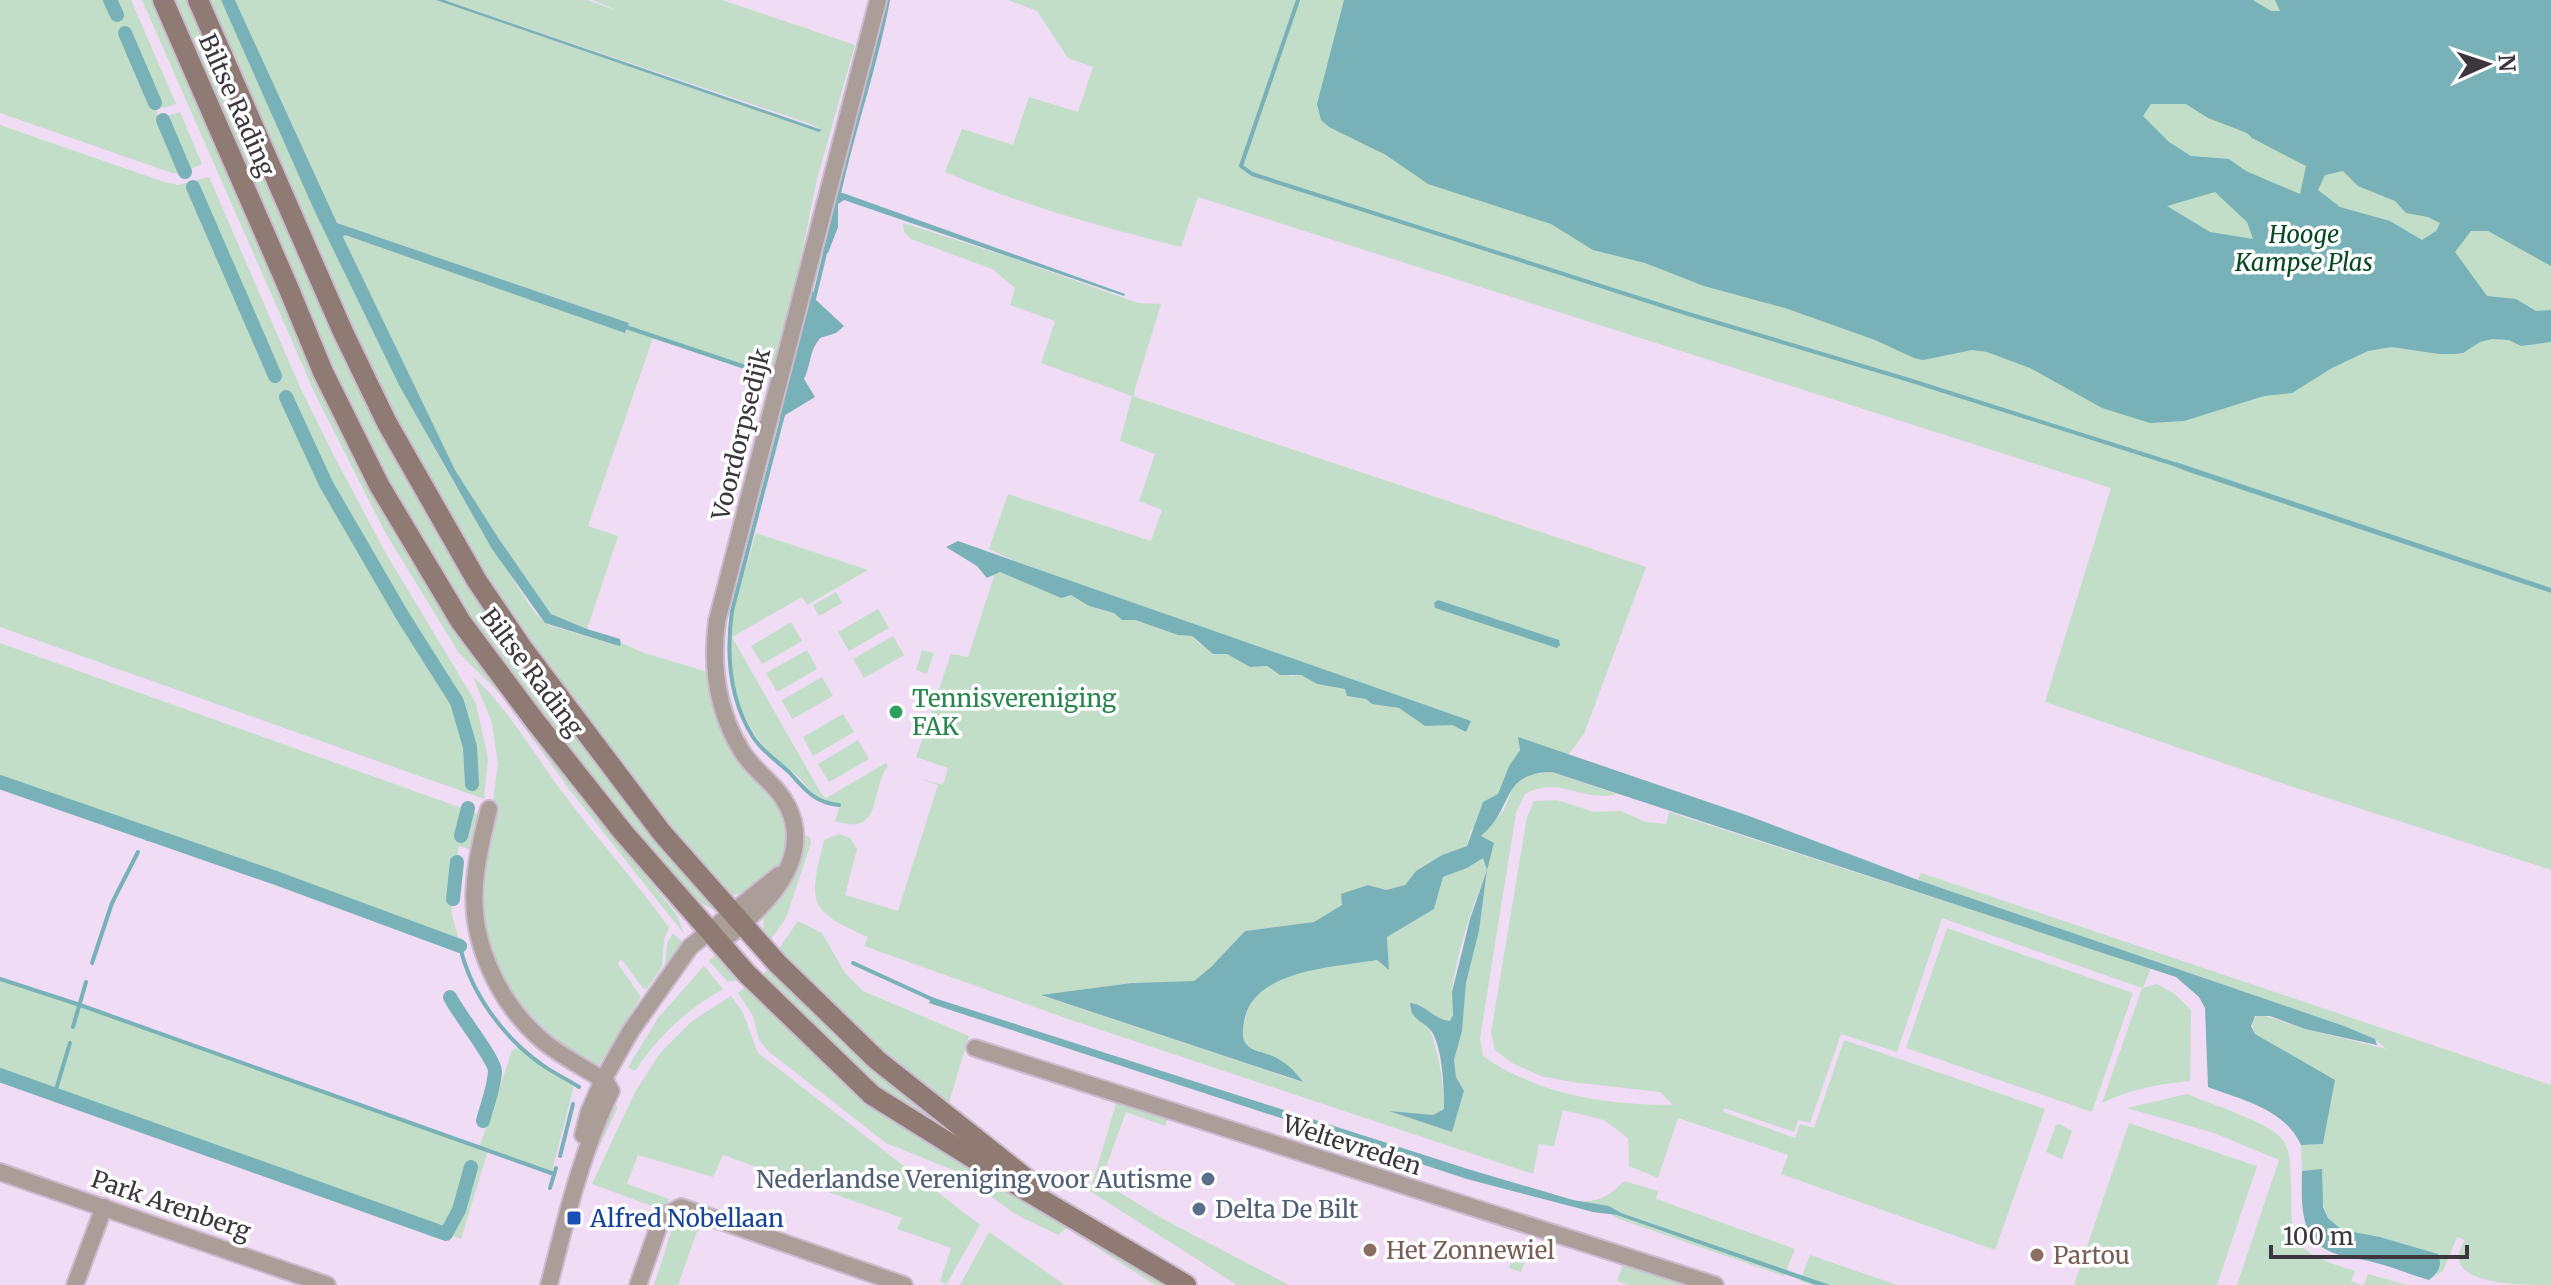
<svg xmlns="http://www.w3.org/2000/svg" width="2551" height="1285" font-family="Merriweather,serif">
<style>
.green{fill:#c2dec8;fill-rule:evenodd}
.water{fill:#78b1b7;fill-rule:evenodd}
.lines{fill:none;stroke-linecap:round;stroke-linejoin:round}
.stream{stroke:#78b1b7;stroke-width:4}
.canal{stroke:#78b1b7;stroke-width:14}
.minor-casing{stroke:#ccbbd0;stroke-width:20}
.secondary-casing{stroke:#ccbbd0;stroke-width:24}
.minor{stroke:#ab9d98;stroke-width:16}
.secondary{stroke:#8f7b74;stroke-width:20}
.leisure-dot{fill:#2e9e5b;stroke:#fff;stroke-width:3}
.service-dot{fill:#5c6f8a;stroke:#fff;stroke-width:3}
.transit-dot{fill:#1a4fb4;stroke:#fff;stroke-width:3}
.education-dot{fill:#8d6e63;stroke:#fff;stroke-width:3}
.labels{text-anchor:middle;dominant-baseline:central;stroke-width:7;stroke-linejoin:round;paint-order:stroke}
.street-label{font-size:24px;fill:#3e363f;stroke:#fff}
.park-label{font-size:24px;font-style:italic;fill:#054924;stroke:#fff}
.leisure-label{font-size:24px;fill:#27864d;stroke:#fff;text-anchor:start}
.service-label{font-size:24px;fill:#4e5e75;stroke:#fff;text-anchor:end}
.transit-label{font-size:24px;fill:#164399;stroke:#fff;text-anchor:start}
.education-label{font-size:24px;fill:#785e54;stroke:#fff;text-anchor:start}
</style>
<rect width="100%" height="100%" fill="#f0dcf4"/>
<g class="green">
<polygon points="0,0 131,0 176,104 156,110 159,119 180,112 202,164 183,173 172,173 0,113"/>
<polygon points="142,0 155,0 303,337 529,721 537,742 677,915 684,934 569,789 499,693 459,653 385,532 317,398"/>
<polygon points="173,0 189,0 395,456 717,911 704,905 689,892 620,809 576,765 500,669 415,540 336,381 337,374"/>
<path d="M 206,0 L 221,0 C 314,210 406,422 535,613 L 548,625 L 619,646 L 622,643 L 644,653 L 711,673 L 712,685 L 783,809 L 789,837 L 782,866 C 764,880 746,902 721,892 L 542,665 L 455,531 L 387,408 Z"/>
<polygon points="235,0 436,0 821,132 822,130 808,123 444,0 587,0 618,11 593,0 722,0 855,45 817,179 790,310 772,379 653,338 588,526 618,536 587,629 551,614 499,539 455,471 343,237 344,235 627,332 629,323 337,223"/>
<path d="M 1008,0 L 2551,0 L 2551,591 L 2292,506 L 2551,593 L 2551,870 L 2290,786 L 2045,702 L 2111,488 L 1198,197 L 1181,247 C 1101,227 1021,205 945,172 L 962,129 L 1013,145 L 1029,97 L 1078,112 L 1093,67 L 1068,58 L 1037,11 Z"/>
<polygon points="0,125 164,182 178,185 209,177 300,387 331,450 385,552 476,703 488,759 484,799 0,627"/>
<path d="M 903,223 L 1006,256 L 1138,303 L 1161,304 L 1134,392 L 1135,397 L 1646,567 L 1584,734 L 1568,755 L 1519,738 L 1520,750 L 1509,766 L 1498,794 L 1470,832 L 1467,846 L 1442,855 L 1416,871 L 1405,885 L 1386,890 L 1368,885 L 1341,895 L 1343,905 L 1314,922 L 1245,931 L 1211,967 L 1194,981 L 1132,983 L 1043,996 L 1301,1082 C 1292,1074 1284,1064 1274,1057 C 1265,1051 1252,1052 1246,1044 C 1241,1037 1243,1029 1245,1020 C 1255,968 1337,967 1377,960 L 1389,969 L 1387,937 L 1434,909 L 1443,877 L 1467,868 L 1483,857 L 1486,868 L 1481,837 L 1504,810 L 1513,787 L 1527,775 L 1552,772 L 1617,794 C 1582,803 1560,775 1525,794 L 1516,813 L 1480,1038 L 1483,1056 C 1538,1095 1607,1105 1673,1105 L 1660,1092 L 1572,1082 L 1541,1076 L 1512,1063 L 1495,1050 L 1491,1033 L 1527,817 L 1534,801 L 1557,800 L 1594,812 L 1621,811 L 1646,822 L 1666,824 L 1669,812 L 2151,968 L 2143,988 L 2157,984 L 2176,995 L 2191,1010 L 2190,1081 C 2159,1084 2130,1089 2102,1103 L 2142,988 L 1942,918 L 1897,1052 L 1841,1034 L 1810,1123 L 1798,1120 L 1794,1132 L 1724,1108 L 1723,1112 L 1795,1138 L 1800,1124 L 1814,1128 L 1844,1040 L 2045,1109 L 1995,1250 L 1781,1174 L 1788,1155 L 1678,1118 L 1658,1178 L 1629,1166 L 1628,1138 L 1604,1120 L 1563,1110 L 1554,1146 L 1539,1144 L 1533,1174 L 1071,1020 L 864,946 L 868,937 C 806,910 809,903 824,840 L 839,834 L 850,838 L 857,849 L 845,895 L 898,911 L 938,785 L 918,778 L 943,785 L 948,768 L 916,757 L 951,654 L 968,657 L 995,573 L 1000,572 L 1061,598 L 1071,594 L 1089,606 L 1114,613 L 1122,620 L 1134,620 L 1178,635 L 1192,636 L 1199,644 L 1227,654 L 1250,667 L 1267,666 L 1273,671 L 1291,676 L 1301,675 L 1317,684 L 1345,689 L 1347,696 L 1366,699 L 1372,704 L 1399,708 L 1425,726 L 1471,722 L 1017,562 L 989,549 L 1008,494 L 1151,541 L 1162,510 L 1139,501 L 1155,454 L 1120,441 L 1132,396 L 1041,363 L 1055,321 L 1010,305 L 1015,288 L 992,269 L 911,239 L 904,232 ZM 1486,875 L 1479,931 L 1466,983 L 1462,1031 L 1454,1060 L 1456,1077 L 1464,1091 L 1452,1132 L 1393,1112 L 1433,1115 L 1444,1109 C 1443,1068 1436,1041 1419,1004 L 1440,1021 L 1451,1021 C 1455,1011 1451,1001 1452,990 C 1457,954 1471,907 1486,875 Z"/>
<path d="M 756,533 L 868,570 L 807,605 L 802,597 L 732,637 L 822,795 L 826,798 L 886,763 L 888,766 C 869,793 883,837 835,821 L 840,805 C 811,801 815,792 796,775 C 785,766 773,758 764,746 C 740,719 726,671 730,636 C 733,601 747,566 756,533 Z"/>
<polygon points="836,592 842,603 819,616 813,605"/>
<polygon points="878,609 889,628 849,651 838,632"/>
<polygon points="791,622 802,641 762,664 751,646"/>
<polygon points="893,636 904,655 864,678 853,659"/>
<polygon points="0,643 481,815 473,850 459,846 451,888 452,915 460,944 0,783"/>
<polygon points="807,650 817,669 777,692 766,673"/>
<polygon points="922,650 934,653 927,674 916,670"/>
<path d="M 473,677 C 503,701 538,760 563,793 C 597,839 636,881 669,928 L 664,939 L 662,967 L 646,990 C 634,981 631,967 620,959 L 618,964 L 641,997 L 598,1067 L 564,1050 L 514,1002 L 488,949 L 479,904 L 498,764 L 492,723 Z"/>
<polygon points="822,677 833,696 792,719 782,700"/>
<polygon points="843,714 854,732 813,756 803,737"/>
<polygon points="858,740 869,759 829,782 818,764"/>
<polygon points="804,835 810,837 811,843 786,918 767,945 763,931 764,916 773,903"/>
<path d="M 1921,873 L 2551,1085 L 2551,1285 C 2517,1285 2436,1285 2465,1240 L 2457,1237 L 2443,1271 L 2429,1280 L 2437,1274 L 2438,1254 C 2419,1249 2401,1242 2382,1238 C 2372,1236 2361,1236 2350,1233 C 2321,1225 2320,1195 2322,1170 L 2302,1171 L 2301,1145 L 2323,1144 L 2335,1080 L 2266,1042 L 2255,1034 L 2251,1021 L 2259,1014 L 2305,1029 L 2386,1049 L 2375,1039 L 2344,1026 L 1918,880 Z"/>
<polygon points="798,921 822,933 845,973 863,991 969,1036 948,1106 874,1050 778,950"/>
<polygon points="1947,928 2133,993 2092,1112 1906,1048"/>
<polygon points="673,933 683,943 682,946 650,990 665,968 667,943"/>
<polygon points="719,951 742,975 734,981 728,982 709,961"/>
<path d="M 704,966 L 723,989 C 684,1012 661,1033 635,1071 L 628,1067 L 658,1018 Z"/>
<polygon points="768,969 848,1049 883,1073 1008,1169 877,1092 759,979"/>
<polygon points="0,977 479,1148 512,1051 519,1046 552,1074 574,1085 552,1171 488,1151 461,1239 0,1079"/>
<polygon points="746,986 843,1078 1170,1285 1155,1285 1066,1228 1058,1235 1015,1214 958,1172 886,1143 768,1051 759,1040 753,1016 738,993"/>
<polygon points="731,996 743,1013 758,1053 980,1225 946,1285 940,1281 951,1248 897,1229 902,1218 723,1155 713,1177 638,1155 627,1184 669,1199 665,1211 592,1184 635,1092 660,1053 692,1021"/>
<path d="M 2187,1094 C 2210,1104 2266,1121 2281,1138 C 2288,1146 2290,1157 2290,1167 C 2296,1235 2275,1247 2355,1271 L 2351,1281 L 2361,1285 L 2237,1285 L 2279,1160 L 2214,1133 L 2127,1108 Z"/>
<polygon points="1118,1097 1169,1113 1165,1126 1126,1112 1101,1181 1163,1219 1289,1285 1237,1285 1090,1191"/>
<polygon points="609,1103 618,1107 586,1175 576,1215 573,1214"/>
<polygon points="2129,1123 2257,1166 2217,1285 2074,1285"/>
<polygon points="2059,1124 2072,1131 2062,1159 2046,1152 2056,1125"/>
<path d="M 1624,1181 L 1658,1191 L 1656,1199 L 1795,1249 L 1784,1276 L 1619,1219 L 1607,1212 L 1585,1208 L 1585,1201 C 1603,1201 1612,1193 1624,1181 Z"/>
<polygon points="684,1221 699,1226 678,1285 654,1285 672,1229 676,1223"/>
<polygon points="989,1232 1065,1285 960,1285"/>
<polygon points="1519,1241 1530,1246 1521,1272 1509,1268"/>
<polygon points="1810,1255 1897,1285 1813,1285 1800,1281"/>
<polygon points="1624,1262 1688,1285 1629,1285 1617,1281"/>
<polygon points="2368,1274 2407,1285 2364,1285"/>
</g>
<g class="water">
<polygon points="221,0 235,0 337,223 629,323 625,333 345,235 343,237 455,470 499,539 551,614 587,629 620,639 621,645 619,646 545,623 492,549 399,385 315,212"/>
<polygon points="436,0 444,0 822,130 819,132"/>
<path d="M 1344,0 L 2253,0 L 2271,11 L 2280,11 L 2275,0 L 2551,0 L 2551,266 L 2488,231 L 2471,231 L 2455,252 L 2487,296 L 2516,299 L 2536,311 L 2551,310 L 2551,342 L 2521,346 L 2509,340 L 2492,339 L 2480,342 L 2463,353 L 2455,354 L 2439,354 L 2392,347 L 2368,351 L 2332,368 L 2292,393 L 2264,396 L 2184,421 L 2150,423 L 2102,408 L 2030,368 L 1987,352 L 1972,350 L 1923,360 L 1914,358 L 1875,340 L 1785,308 L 1704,286 L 1645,263 L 1593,250 L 1551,224 L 1428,184 L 1386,155 L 1329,127 L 1321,120 L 1317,104 ZM 2151,104 L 2186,104 L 2208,118 L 2247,133 L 2252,138 L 2306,166 L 2300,194 L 2246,171 L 2229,159 L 2191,156 L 2169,142 L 2143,116 ZM 2343,171 L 2358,186 L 2395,201 L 2406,213 L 2428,217 L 2440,223 L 2436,231 L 2422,240 L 2390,221 L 2340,207 L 2318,190 L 2325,175 ZM 2215,192 L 2247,222 L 2253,239 L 2210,232 L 2167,206 Z"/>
<polygon points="838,193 843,193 1125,294 1124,296 844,200 838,204 838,227 828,253 823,252"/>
<path d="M 812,287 L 816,300 L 844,326 L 836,333 L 820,338 C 809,351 811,365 804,379 L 815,397 L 777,420 Z"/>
<polygon points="2176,462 2551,588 2551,593 2186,471 2176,467"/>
<polygon points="958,541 1017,562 1471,721 1466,732 1452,725 1425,726 1399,708 1372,704 1366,699 1347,696 1345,689 1317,684 1301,675 1280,675 1267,666 1250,667 1227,654 1213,654 1192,636 1178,635 1135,620 1122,620 1114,613 1089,606 1071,595 1061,598 1000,572 987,578 977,566 946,547"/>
<polygon points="1438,600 1559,640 1560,645 1557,648 1435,608 1434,603"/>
<path d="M 1518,737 L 1749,816 L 1918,880 L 2344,1026 L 2375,1039 L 2377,1045 L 2305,1029 L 2270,1016 L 2255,1016 L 2251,1026 L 2255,1034 L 2335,1080 L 2323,1144 L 2301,1145 C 2285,1109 2242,1100 2208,1087 L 2205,1008 L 2199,997 L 2176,977 L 1552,772 C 1499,773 1515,808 1481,836 L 1494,843 L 1487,870 L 1479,931 L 1466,983 L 1462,1031 L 1454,1060 L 1456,1077 L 1464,1091 L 1452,1132 L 1389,1111 L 1433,1115 L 1444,1109 C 1444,1089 1443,1050 1432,1032 C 1424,1020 1411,1022 1410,1003 C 1426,1004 1434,1020 1450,1021 L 1453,1015 L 1452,992 L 1460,960 L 1470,919 L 1487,870 L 1483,858 L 1467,868 L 1443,877 L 1434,909 L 1387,937 L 1389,970 L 1377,960 C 1337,967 1252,969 1244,1022 C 1243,1030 1241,1039 1247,1045 C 1252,1051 1263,1052 1270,1055 C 1285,1061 1293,1069 1303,1082 L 1041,995 L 1132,983 L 1194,981 L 1211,967 L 1245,931 L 1314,922 L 1342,905 L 1341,894 L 1368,885 L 1386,890 L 1405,885 L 1416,871 L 1442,855 L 1467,846 L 1483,802 L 1498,794 L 1509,766 L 1520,750 Z"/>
<polygon points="931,997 1471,1170 1573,1200 1609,1206 1621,1213 1830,1285 1816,1285 1617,1215 1593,1212 1467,1179 929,1003"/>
<path d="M 2322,1169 L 2323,1207 L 2328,1218 L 2342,1230 L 2380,1237 L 2438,1254 C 2443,1266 2438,1273 2429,1280 C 2409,1274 2390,1266 2369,1261 C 2356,1258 2339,1257 2327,1250 C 2298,1234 2302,1199 2302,1171 Z"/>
</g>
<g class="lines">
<g class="stream">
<polyline points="1298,0 1241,166 1252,174 1685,313 1909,380 2177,465"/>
<path d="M 838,198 C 852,131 876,67 888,0"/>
<polyline points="814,299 826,249"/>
<polyline points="626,327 763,373"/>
<path d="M 784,411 L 732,611 C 726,655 729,699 753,737 C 762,751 777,761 789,772 C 805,789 814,803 839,805"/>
<polyline points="147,839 150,835"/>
<path d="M 460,946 C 470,992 503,1037 541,1064 C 553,1073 567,1079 579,1087"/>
<polyline points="92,963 112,903 138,852"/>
<polyline points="853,963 936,1001"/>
<polyline points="0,979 80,1005 554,1174"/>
<polyline points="73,1027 86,982"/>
<polyline points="54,1096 70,1043"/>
<polyline points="560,1156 573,1104"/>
<polyline points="550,1188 556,1168"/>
</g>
<g class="canal">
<polyline points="110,0 117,15"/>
<polyline points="125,33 155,103"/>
<polyline points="163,120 185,172"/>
<polyline points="193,187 275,376"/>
<polyline points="286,397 326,484 402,615 457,702 470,747 472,784"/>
<polyline points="0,782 276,878 460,946"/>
<polyline points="461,836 468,808"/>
<polyline points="453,899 457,862"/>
<path d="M 450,997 C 458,1014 496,1060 495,1072 C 494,1088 487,1105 483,1121"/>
<polyline points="0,1075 446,1234 459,1210 471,1167"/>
</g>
<defs>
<g id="minor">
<path d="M 489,809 C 483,833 477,857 475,882 C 469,941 499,1004 543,1041 C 562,1057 586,1068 606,1082 L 611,1091 C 581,1153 566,1219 549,1285"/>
<path d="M 720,943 C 760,911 815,863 788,807 C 777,784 753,771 741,750 C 717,710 711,666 717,621 L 878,0"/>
<polyline points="975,1048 1715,1285"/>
<polyline points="583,1135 589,1112 603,1080 630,1032 690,947 779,875"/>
<polyline points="0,1172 327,1285"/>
<polyline points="75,1285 104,1207"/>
<polyline points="638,1285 662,1217 681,1207 904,1285"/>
</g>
<g id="secondary">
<polyline points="163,0 288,287 323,372 379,485 461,622 535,721 623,832 747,974 872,1095 1005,1178 1186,1285"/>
<polyline points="198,0 343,332 387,423 477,581 523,649 662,833 777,963 877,1060 1028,1180"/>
</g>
</defs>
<use href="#minor" class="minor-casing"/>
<use href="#secondary" class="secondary-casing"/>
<use href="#minor" class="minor"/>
<use href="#secondary" class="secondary"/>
</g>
<circle class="leisure-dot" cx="896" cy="712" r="8"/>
<g class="service-dot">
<circle cx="1208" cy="1179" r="8"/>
<circle cx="1199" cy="1209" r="8"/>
</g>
<rect class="transit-dot" x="566" y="1210" width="16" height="16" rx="4"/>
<g class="education-dot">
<circle cx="1370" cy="1250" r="8"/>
<circle cx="2037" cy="1255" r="8"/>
</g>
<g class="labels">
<g class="street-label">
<text transform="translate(237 105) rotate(66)">Biltse Rading</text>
<text transform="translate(741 434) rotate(-76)">Voordorpsedijk</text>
<text transform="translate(532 672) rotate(53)">Biltse Rading</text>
<text transform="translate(1352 1145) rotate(18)">Weltevreden</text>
<text transform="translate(171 1205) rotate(19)">Park Arenberg</text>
</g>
<g class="park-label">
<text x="2304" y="234">Hooge<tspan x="2304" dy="28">Kampse Plas</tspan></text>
</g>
<g class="leisure-label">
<text x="912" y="698">Tennisvereniging<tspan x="912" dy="28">FAK</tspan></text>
</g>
<g class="service-label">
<text x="1192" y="1179">Nederlandse Vereniging voor Autisme</text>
<text x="1215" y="1209" text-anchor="start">Delta De Bilt</text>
</g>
<g class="transit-label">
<text x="590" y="1218">Alfred Nobellaan</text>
</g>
<g class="education-label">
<text x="1386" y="1250">Het Zonnewiel</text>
<text x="2053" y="1255">Partou</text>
</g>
</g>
<g transform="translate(2487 64) rotate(87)" stroke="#ffffff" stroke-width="6" paint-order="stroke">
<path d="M0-6L14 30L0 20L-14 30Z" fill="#3e363f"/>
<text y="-12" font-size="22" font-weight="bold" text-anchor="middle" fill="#3e363f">N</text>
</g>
<path d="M2271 1245v12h196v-12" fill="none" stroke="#3e363f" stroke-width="4"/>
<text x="2283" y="1245" font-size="24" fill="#3e363f" stroke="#ffffff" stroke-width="6" paint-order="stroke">100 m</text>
</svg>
